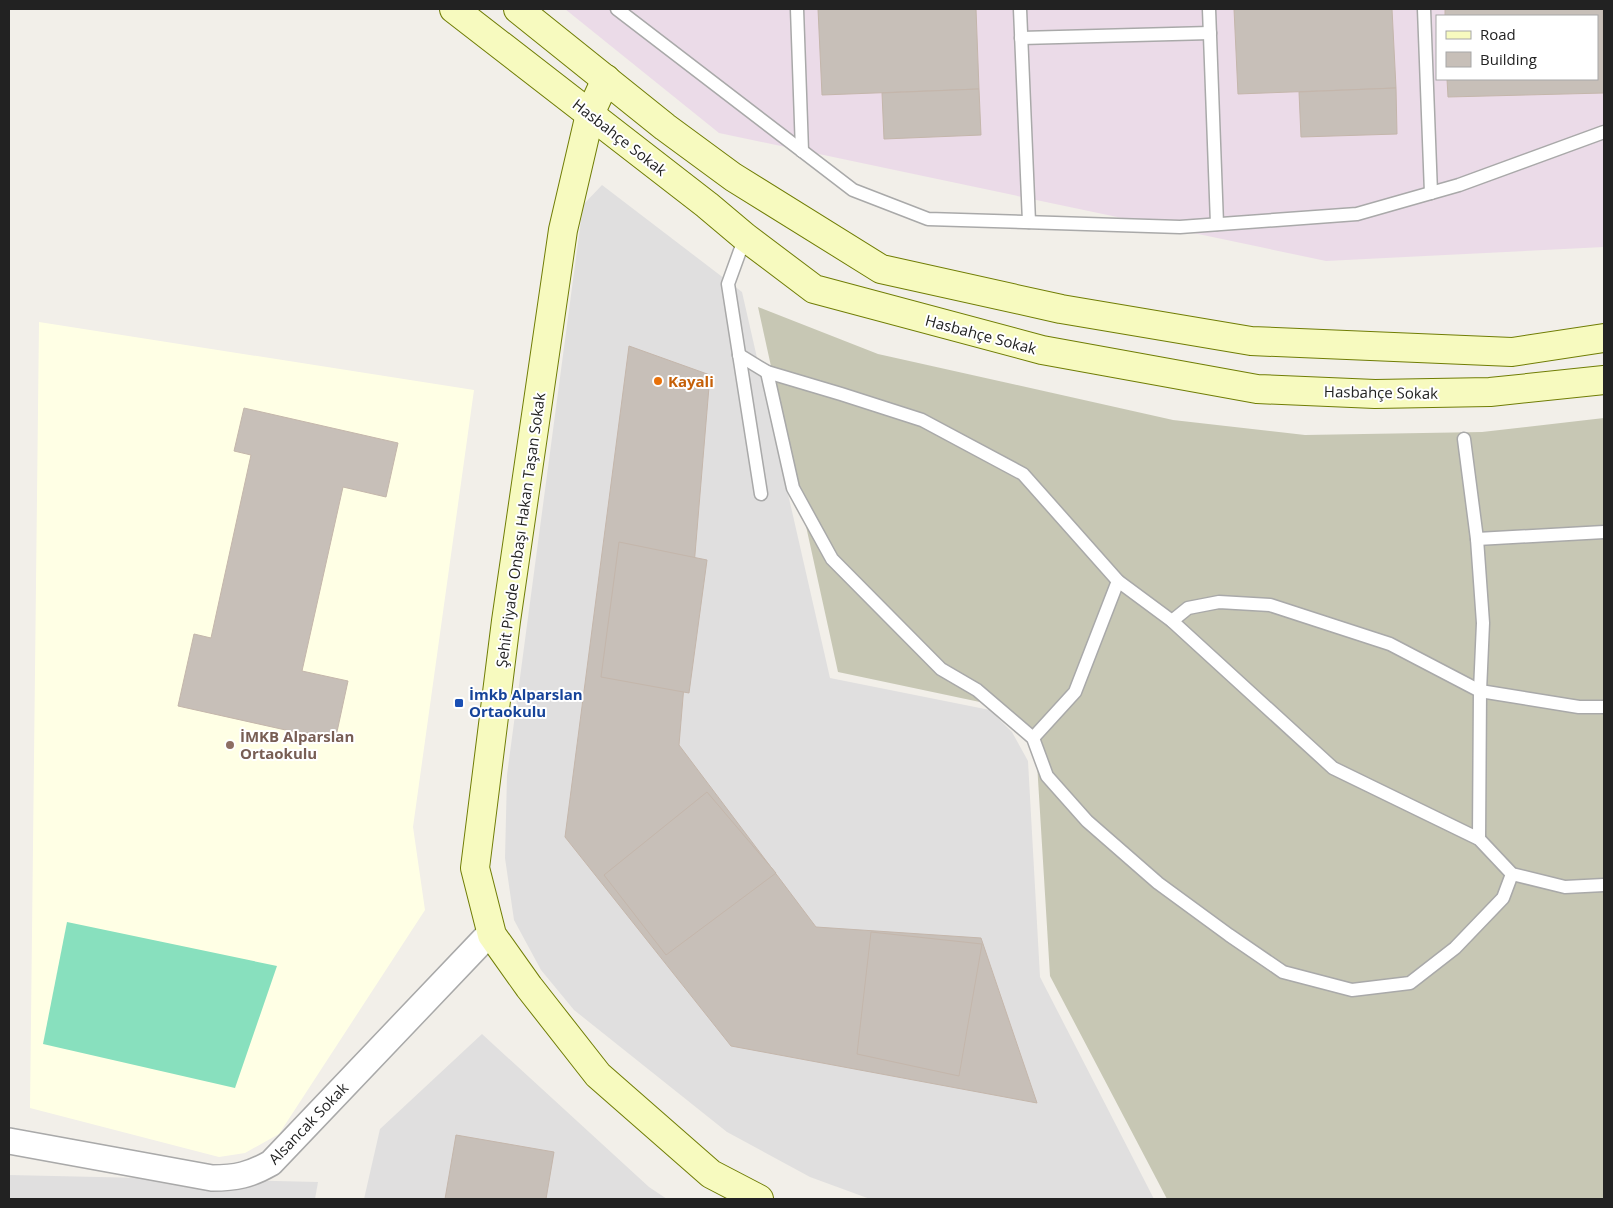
<svg xmlns="http://www.w3.org/2000/svg" width="1613" height="1208" font-family="'Open Sans',sans-serif">
<style>
.residential{fill:#e0dfdf}
.industrial{fill:#ebdbe8;fill-rule:evenodd}
.education{fill:#ffffe5}
.construction{fill:#c7c7b4}
.pitch{fill:#88e0be}
.building{fill:#c7bfb8;stroke:#c4b6ab}
.lines{fill:none;stroke-linecap:round;stroke-linejoin:round}
.lane-casing{stroke:#a9a9a9;stroke-width:15}
.street-casing{stroke:#a9a9a9;stroke-width:28}
.secondary-casing{stroke:#707d05;stroke-width:30}
.lane{stroke:#fff;stroke-width:12}
.street{stroke:#fff;stroke-width:25}
.secondary{stroke:#f7fabf;stroke-width:28}
.food-dot{fill:#e8710a;stroke:#fff;stroke-width:2}
.transit-dot{fill:#1a4fb4;stroke:#fff;stroke-width:2}
.education-dot{fill:#8d6e63;stroke:#fff;stroke-width:2}
.labels{text-anchor:middle;dominant-baseline:central;stroke-width:4;stroke-linejoin:round;paint-order:stroke}
.street-label{font-size:15px;fill:#222;stroke:#fff}
.food-label{font-size:15px;font-weight:bold;fill:#c56008;stroke:#fff;text-anchor:start}
.transit-label{font-size:15px;font-weight:bold;fill:#164399;stroke:#fff;text-anchor:start}
.education-label{font-size:15px;font-weight:bold;fill:#785e54;stroke:#fff;text-anchor:start}
</style>
<rect width="100%" height="100%" fill="#f2efe9"/>
<g class="residential">
<polygon points="602,185 742,292 830,678 990,710 1012,732 1028,761 1040,977 1154,1199 870,1199 810,1177 727,1132 574,1010 541,970 514,920 505,858 507,775 583,205"/>
<polygon points="482,1034 649,1187 667,1199 364,1199 380,1129"/>
<polygon points="9,1175 318,1182 315,1199 9,1199"/>
</g>
<path class="industrial" d="M 565,9 L 1604,9 L 1604,247 L 1326,261 L 719,133 ZM 1437,16 L 1597,16 L 1597,79 L 1437,79 Z"/>
<polygon class="education" points="39,322 474,390 413,827 425,910 279,1134 245,1153 219,1157 30,1108"/>
<polygon class="construction" points="758,307 878,354 1173,420 1305,435 1482,432 1604,418 1604,1199 1167,1199 1050,976 1037,763 1027,739 994,705 838,672"/>
<polygon class="pitch" points="67,922 277,966 235,1088 43,1044"/>
<g class="building">
<polygon points="818,9 976,9 979,89 822,95"/>
<polygon points="1234,9 1392,9 1396,88 1238,94"/>
<polygon points="1445,9 1603,9 1604,93 1448,97 1447,79 1597,79 1597,16 1445,16"/>
<polygon points="1396,88 1397,134 1301,137 1299,92"/>
<polygon points="979,89 981,135 884,139 882,93"/>
<polygon points="629,346 710,375 679,745 816,927 981,938 1037,1103 731,1046 565,837"/>
<polygon points="244,408 398,443 386,497 343,487 302,671 348,681 335,741 178,706 194,634 211,638 251,455 234,451"/>
<polygon points="619,542 707,560 689,693 601,677"/>
<polygon points="707,792 776,873 666,955 604,875"/>
<polygon points="871,932 982,944 959,1076 857,1054"/>
<polygon points="456,1135 554,1152 546,1199 445,1199"/>
</g>
<g class="lines">
<defs>
<g id="lane">
<polyline points="617,9 853,190 928,219 1180,227 1357,214 1459,185 1604,132"/>
<polyline points="797,9 802,151"/>
<polyline points="1020,9 1029,222"/>
<polyline points="1209,9 1217,224"/>
<polyline points="1424,9 1431,193"/>
<polyline points="1021,38 1210,33"/>
<polyline points="745,237 728,284 761,494"/>
<polyline points="739,355 767,372 841,394 922,420 1023,474 1118,581 1172,621 1333,768 1479,839 1512,874 1565,887 1604,885"/>
<polyline points="767,372 793,488 832,559 941,669 977,690 1033,738 1047,776 1087,821 1158,883 1229,935 1283,972 1352,990 1410,983 1455,948 1503,898 1512,874"/>
<polyline points="1464,439 1477,539 1483,623 1480,691 1479,839"/>
<polyline points="1477,539 1604,532"/>
<polyline points="1172,621 1188,608 1219,602 1270,605 1390,644 1480,691 1579,707 1604,707"/>
<polyline points="1033,738 1075,692 1118,581"/>
</g>
<path id="street" d="M 9,1141 L 212,1178 C 236,1178 250,1175 271,1163 L 491,932"/>
<g id="secondary">
<polyline points="454,9 707,205 745,237 814,289 1042,350 1257,389 1375,394 1490,392 1604,380"/>
<polyline points="518,9 665,127 733,177 881,269 1061,309 1251,341 1512,352 1604,338"/>
<polyline points="606,79 590,114 563,230 506,621 475,868 492,935 529,987 598,1075 711,1174 759,1199"/>
</g>
</defs>
<use href="#lane" class="lane-casing"/>
<use href="#street" class="street-casing"/>
<use href="#secondary" class="secondary-casing"/>
<use href="#lane" class="lane"/>
<use href="#street" class="street"/>
<use href="#secondary" class="secondary"/>
</g>
<circle class="food-dot" cx="658" cy="381" r="5"/>
<rect class="transit-dot" x="454" y="698" width="10" height="10" rx="2.5"/>
<circle class="education-dot" cx="230" cy="745" r="5"/>
<g class="labels">
<g class="street-label">
<text transform="translate(620 137) rotate(38)">Hasbahçe Sokak</text>
<text transform="translate(981 334) rotate(15)">Hasbahçe Sokak</text>
<text transform="translate(1381 392) rotate(1)">Hasbahçe Sokak</text>
<text transform="translate(520 530) rotate(-82)">Şehit Piyade Onbaşı Hakan Taşan Sokak</text>
<text transform="translate(308 1123) rotate(-46)">Alsancak Sokak</text>
</g>
<g class="food-label">
<text x="668" y="381">Kayali</text>
</g>
<g class="transit-label">
<text x="469" y="694">İmkb Alparslan<tspan x="469" dy="17">Ortaokulu</tspan></text>
</g>
<g class="education-label">
<text x="240" y="736">İMKB Alparslan<tspan x="240" dy="17">Ortaokulu</tspan></text>
</g>
</g>
<rect width="1613" height="1208" fill="none" stroke="#222222" stroke-width="20"/>
<rect x="1436" y="15" width="162" height="65" fill="#ffffff" stroke="#a7a7a7"/>
<rect x="1446" y="31" width="25" height="8" fill="#f7fabf" stroke="#a7a7a7"/>
<text x="1480" y="40" font-size="15" fill="#222222">Road</text>
<rect x="1446" y="52" width="25" height="15" fill="#c7bfb8" stroke="#a7a7a7"/>
<text x="1480" y="65" font-size="15" fill="#222222">Building</text>
</svg>
